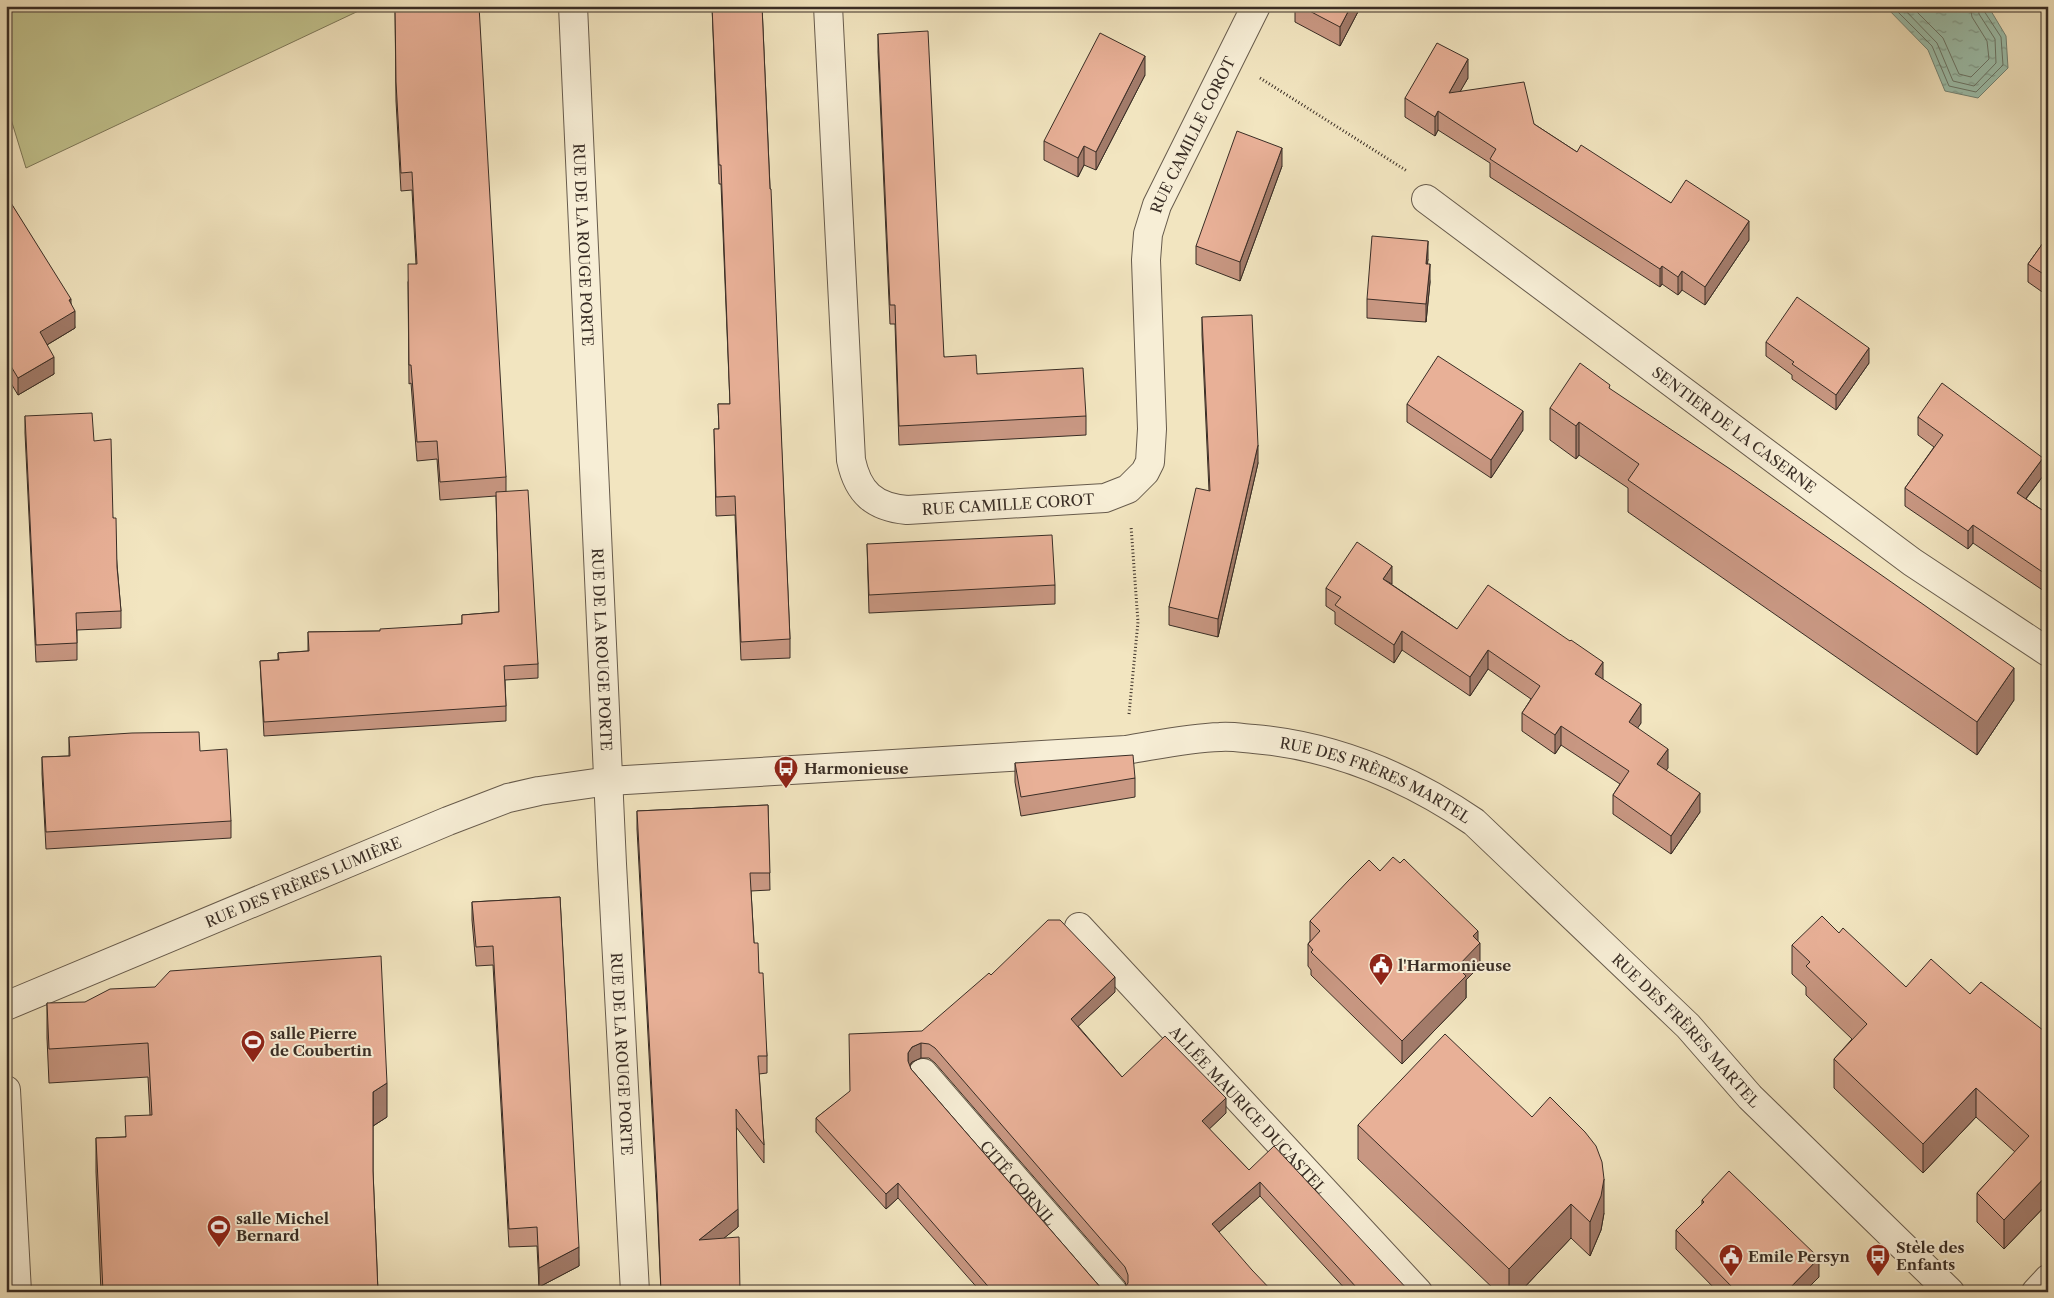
<svg xmlns="http://www.w3.org/2000/svg" width="2054" height="1298" font-family="'Libre Caslon Text',serif">
<style>
.grass{fill:#c1c28d;stroke:#7d7859}
.water{fill:url(#water-ripples);stroke:#748577}
.lines{fill:none;stroke-linecap:round;stroke-linejoin:round}
.shore{stroke:#6a7669;stroke-width:1}
.minor-casing{stroke:#675b4c;stroke-width:30}
.tertiary-casing{stroke:#675b4c;stroke-width:30}
.path{stroke:#392d25;stroke-width:3;stroke-dasharray:1 2.5;stroke-linecap:butt}
.minor{stroke:#f7eed6;stroke-width:28}
.tertiary{stroke:#f7eed6;stroke-width:28}
.wall{fill:#c89782;stroke:#392d25}
.shaded-wall{fill:#a27b6a;stroke:#392d25}
.building{fill:#e8b097;stroke:#392d25}
.labels{text-anchor:middle;dominant-baseline:central;stroke-width:4;stroke-linejoin:round;paint-order:stroke}
.street-label{font-size:15px;fill:#392d25;stroke:#f7eed6}
.poi-label{font-size:15px;font-weight:bold;fill:#392d25;stroke:#f7eed6;text-anchor:start}
</style>
<defs>
<pattern id="water-ripples" width="26" height="14" patternUnits="userSpaceOnUse" patternTransform="scale(1.25)"><rect width="26" height="14" fill="#9cc0ad"/><path d="M2 4q2-2 4 0t4 0M15 11q2-2 4 0t4 0" fill="none" stroke="#809c8d"/></pattern>
</defs>
<rect width="100%" height="100%" fill="#f2e5c0"/>
<filter id="stains"><feTurbulence type="fractalNoise" baseFrequency=".004" numOctaves="4"/><feColorMatrix values="0 0 0 0 .2 0 0 0 0 .09 0 0 0 0 .02 0 0 0 .5 -.17"/></filter>
<radialGradient id="worn" r=".72"><stop offset=".6" stop-color="#630" stop-opacity="0"/><stop offset="1" stop-color="#630" stop-opacity=".3"/></radialGradient>
<polygon class="grass" points="6,6 369,6 26,168 6,103"/>
<polygon class="water" points="1885,6 1988,6 2006,36 2008,68 1978,98 1945,91 1928,50"/>
<g class="lines">
<g class="shore">
<polyline points="1892,6 1932,46 1949,86 1976,92 2003,65 2001,37 1984,11 1984,6"/>
<polyline points="1901,6 1937,43 1953,81 1974,86 1996,63 1995,39 1979,14 1978,6"/>
<polyline points="1911,6 1943,38 1959,74 1971,77 1989,59 1987,41 1972,17 1970,6"/>
</g>
<defs>
<g id="minor">
<path id="s1" d="M 573,6 L 612,864 L 635,1292"/>
<path id="s2" d="M 828,6 L 851,460 C 858,493 874,507 907,510 L 1105,498 L 1128,489 L 1145,472 L 1150,462 L 1152,429 L 1146,260 L 1148,234 L 1157,205 L 1256,6"/>
<path id="s3" d="M 1426,199 L 1912,562 L 2048,652"/>
<path id="s4" d="M 1079,927 L 1418,1292"/>
<path id="s5" d="M 6,1006 L 448,821 L 508,798 L 539,791 L 609,781 L 1126,750 C 1157,745 1188,738 1220,737 C 1231,736 1242,738 1254,739 C 1334,746 1408,777 1474,822 L 1688,1026 L 1750,1097 L 1950,1292"/>
<path id="s6" d="M 923,1073 L 1113,1292"/>
<polyline points="6,1090 17,1292"/>
</g>
<polyline id="tertiary" points="2036,1292 2048,1279"/>
</defs>
<use href="#minor" class="minor-casing"/>
<use href="#tertiary" class="tertiary-casing"/>
<g class="path">
<polyline points="1260,78 1407,171"/>
<polyline points="1129,714 1138,622 1131,526"/>
</g>
<use href="#minor" class="minor"/>
<use href="#tertiary" class="tertiary"/>
</g>
<g class="wall">
<polygon points="395,6 506,477 506,491 538,664 538,678 505,680 506,706 506,721 264,736 260,661 278,660 278,653 308,651 308,632 380,631 462,624 462,615 499,612 496,496 440,500 437,459 417,461 411,383 409,384 408,282 416,264 412,190 401,191 396,101"/>
<polygon points="712,6 762,6 790,639 790,658 741,660 735,515 716,516 714,429 719,429 718,404 730,404 721,184 719,184"/>
<polygon points="1295,6 1361,6 1340,46 1295,22"/>
<polygon points="878,34 944,357 977,374 1086,416 1086,435 899,445 895,324 890,324 878,52"/>
<polygon points="1145,75 1096,170 1084,165 1078,177 1044,160 1044,141"/>
<polygon points="1468,78 1460,91 1534,124 1577,152 1671,203 1749,240 1705,305 1682,290 1678,295 1662,284 1660,287 1490,177 1490,163 1438,130 1435,136 1405,117 1405,98"/>
<polygon points="1282,166 1240,281 1196,264 1196,246"/>
<polygon points="6,195 71,304 75,328 47,345 54,374 18,395 6,375"/>
<polygon points="2048,236 2048,296 2028,282 2028,264"/>
<polygon points="1428,259 1427,264 1430,282 1426,322 1367,318 1367,299"/>
<polygon points="1202,317 1258,463 1218,637 1169,625 1169,607 1209,491 1202,335"/>
<polygon points="1766,342 1869,363 1836,410 1792,379 1792,375 1766,356"/>
<polygon points="1610,390 2014,700 1977,755 1628,512 1628,488 1579,455 1576,459 1550,440 1550,408"/>
<polygon points="1407,404 1523,430 1491,478 1407,422"/>
<polygon points="25,416 94,441 113,518 121,611 121,628 77,630 77,660 36,662 25,433"/>
<polygon points="1918,417 2043,476 2026,499 2048,514 2048,586 2044,591 1973,543 1968,549 1905,506 1905,488 1934,447 1918,435"/>
<polygon points="867,544 1055,585 1055,604 869,613"/>
<polygon points="1391,584 1457,629 1603,680 1641,723 1637,728 1668,768 1666,770 1700,812 1671,854 1613,814 1613,795 1620,784 1561,745 1555,754 1522,731 1522,713 1531,699 1488,669 1470,696 1402,650 1394,663 1335,624 1335,612 1326,606 1326,588"/>
<polygon points="69,737 200,751 231,821 231,838 46,849 42,774 42,757 69,756"/>
<polygon points="1015,763 1135,778 1135,797 1021,816 1015,782"/>
<polygon points="768,805 770,890 751,891 754,943 759,973 767,1056 767,1073 759,1074 764,1145 764,1163 736,1127 738,1227 724,1238 740,1292 661,1292 657,1204 637,829 637,811"/>
<polygon points="1380,871 1478,941 1480,966 1466,980 1466,998 1402,1064 1311,975 1311,970 1308,966 1308,944 1310,941 1310,921"/>
<polygon points="560,897 579,1266 539,1287 537,1246 509,1247 493,965 476,966 472,920 472,902"/>
<polygon points="1839,933 1906,987 1970,994 2048,1034 2048,1203 2004,1249 1977,1222 1977,1193 2015,1152 1976,1117 1923,1173 1834,1088 1834,1059 1852,1039 1806,995 1806,987 1792,974 1792,945"/>
<polygon points="991,975 1115,992 1078,1026 1122,1077 1226,1113 1209,1129 1249,1170 1410,1292 1348,1292 1260,1196 1219,1232 1124,1289 1126,1285 1125,1282 935,1063 929,1058 921,1058 912,1062 910,1066 911,1069 1101,1288 1107,1292 981,1292 898,1198 886,1209 816,1132 816,1118 850,1092"/>
<polygon points="47,1003 387,1117 373,1126 373,1171 378,1292 101,1292 96,1172 96,1138 125,1137 150,1115 148,1077 49,1083 47,1038"/>
<polygon points="1358,1125 1604,1213 1601,1230 1590,1256 1571,1238 1520,1292 1497,1292 1358,1159"/>
<polygon points="1702,1200 1819,1277 1804,1292 1718,1292 1676,1249 1676,1230 1702,1204"/>
</g>
<g class="shaded-wall">
<polygon points="1351,6 1361,6 1340,46 1340,27"/>
<polygon points="1145,56 1145,75 1096,170 1096,152"/>
<polygon points="1468,59 1468,78 1449,111 1449,93"/>
<polygon points="1438,111 1438,130 1435,136 1435,117"/>
<polygon points="1084,146 1084,165 1078,177 1078,158"/>
<polygon points="1282,148 1282,166 1240,281 1240,262"/>
<polygon points="1749,221 1749,240 1705,305 1705,287"/>
<polygon points="1428,241 1428,259 1426,282 1426,264"/>
<polygon points="1430,264 1430,282 1426,322 1426,304"/>
<polygon points="1662,266 1662,284 1660,287 1660,269"/>
<polygon points="1682,271 1682,290 1678,295 1678,277"/>
<polygon points="71,299 71,313 75,311 75,328 40,349 40,332"/>
<polygon points="1869,348 1869,363 1836,410 1836,395"/>
<polygon points="54,357 54,374 18,395 18,378"/>
<polygon points="1523,411 1523,430 1491,478 1491,460"/>
<polygon points="1579,422 1579,455 1576,459 1576,426"/>
<polygon points="1258,445 1258,463 1218,637 1218,619"/>
<polygon points="2043,458 2043,476 2017,510 2017,493"/>
<polygon points="1973,525 1973,543 1968,549 1968,531"/>
<polygon points="1392,566 1392,584 1383,579"/>
<polygon points="2048,568 2048,586 2044,591 2044,573"/>
<polygon points="1402,631 1402,650 1394,663 1394,645"/>
<polygon points="1488,650 1488,669 1470,696 1470,677"/>
<polygon points="1603,662 1603,680 1595,674"/>
<polygon points="2014,668 2014,700 1977,755 1977,722"/>
<polygon points="1641,704 1641,723 1629,741 1629,722"/>
<polygon points="1561,726 1561,745 1555,754 1555,735"/>
<polygon points="1668,749 1668,768 1657,783 1657,764"/>
<polygon points="1700,793 1700,812 1671,854 1671,836"/>
<polygon points="1478,931 1478,945 1480,943 1480,966 1466,980 1466,998 1402,1064 1402,1041 1457,967 1473,936"/>
<polygon points="1115,977 1115,992 1071,1033 1071,1019"/>
<polygon points="921,1043 921,1058 912,1062 908,1067 908,1053 912,1047"/>
<polygon points="387,1083 387,1117 373,1126 373,1092"/>
<polygon points="1976,1088 1976,1117 1923,1173 1923,1144"/>
<polygon points="1226,1098 1226,1113 1202,1136 1202,1121"/>
<polygon points="2048,1174 2048,1203 2004,1249 2004,1220"/>
<polygon points="1604,1179 1604,1213 1601,1230 1590,1256 1590,1222"/>
<polygon points="1260,1182 1260,1196 1212,1238 1212,1224"/>
<polygon points="898,1183 898,1198 886,1209 886,1194"/>
<polygon points="1571,1204 1571,1238 1520,1292 1509,1292 1509,1269"/>
<polygon points="738,1209 738,1227 699,1258 699,1240"/>
<polygon points="579,1247 579,1266 539,1287 539,1268"/>
<polygon points="1819,1258 1819,1277 1804,1292 1786,1292"/>
</g>
<g class="building">
<polygon points="395,6 479,6 506,477 440,482 437,441 417,442 411,365 409,365 408,264 417,264 412,172 401,173 396,82"/>
<polygon points="712,6 762,6 770,189 771,189 790,639 741,642 735,496 716,497 714,429 719,429 718,404 730,404 721,165 719,165"/>
<polygon points="1300,6 1351,6 1340,27"/>
<polygon points="928,31 944,357 976,355 977,374 1083,368 1086,416 899,426 895,305 890,305 878,34"/>
<polygon points="1100,33 1145,56 1096,152 1084,146 1078,158 1044,141"/>
<polygon points="1437,43 1468,59 1449,93 1524,82 1534,124 1577,152 1581,145 1671,203 1686,180 1749,221 1705,287 1682,271 1678,277 1662,266 1660,269 1490,159 1496,149 1438,111 1435,117 1405,98"/>
<polygon points="1237,131 1282,148 1240,262 1196,246"/>
<polygon points="6,195 71,299 69,300 75,311 40,332 54,357 18,378 6,358"/>
<polygon points="1372,236 1428,241 1426,264 1430,264 1426,304 1367,299"/>
<polygon points="2048,236 2048,277 2028,264"/>
<polygon points="1797,297 1869,348 1836,395 1792,364 1794,362 1766,342"/>
<polygon points="1252,315 1258,445 1218,619 1169,607 1196,488 1210,491 1202,317"/>
<polygon points="1438,356 1523,411 1491,460 1407,404"/>
<polygon points="1580,363 1610,385 1609,388 1730,469 2014,668 1977,722 1628,480 1639,464 1579,422 1576,426 1550,408"/>
<polygon points="1942,383 2043,458 2017,493 2048,514 2048,568 2044,573 1973,525 1968,531 1905,488 1943,435 1918,417"/>
<polygon points="92,413 94,441 111,439 113,518 116,518 117,567 121,611 76,613 77,643 36,645 25,416"/>
<polygon points="528,490 538,664 504,666 506,706 264,722 260,661 279,660 278,653 309,651 308,632 380,631 380,629 462,624 462,615 499,612 496,492"/>
<polygon points="1052,535 1055,585 869,595 867,544"/>
<polygon points="1357,542 1392,566 1383,579 1457,629 1488,585 1570,641 1571,640 1603,662 1595,674 1641,704 1629,722 1668,749 1657,764 1700,793 1671,836 1613,795 1629,771 1561,726 1555,735 1522,713 1540,686 1488,650 1470,677 1402,631 1394,645 1335,605 1341,597 1326,588"/>
<polygon points="199,732 200,751 227,749 231,821 46,832 42,757 70,756 69,737 132,733"/>
<polygon points="1133,755 1135,778 1021,797 1015,763"/>
<polygon points="768,805 770,873 750,873 754,943 758,943 759,973 763,973 767,1056 758,1056 764,1145 736,1109 738,1209 699,1240 739,1237 740,1292 661,1292 657,1186 637,811"/>
<polygon points="1393,857 1400,863 1404,859 1478,931 1473,936 1480,943 1457,967 1466,976 1402,1041 1311,952 1313,950 1308,944 1320,931 1310,921 1349,880 1369,860 1380,871"/>
<polygon points="560,897 579,1247 539,1268 537,1227 509,1229 493,946 476,947 472,902"/>
<polygon points="1822,916 1839,933 1843,928 1906,987 1931,959 1970,994 1981,982 2048,1034 2048,1174 2004,1220 1977,1193 2029,1136 1976,1088 1923,1144 1834,1059 1867,1024 1806,966 1810,962 1792,945"/>
<polygon points="1048,920 1060,920 1115,977 1071,1019 1122,1077 1165,1036 1226,1098 1202,1121 1249,1170 1274,1146 1410,1292 1352,1292 1357,1288 1260,1182 1212,1224 1252,1270 1273,1292 1118,1292 1124,1289 1128,1283 1128,1275 1125,1267 935,1048 929,1044 921,1043 912,1047 908,1053 908,1061 911,1069 1101,1288 1107,1292 993,1292 898,1183 886,1194 816,1118 850,1091 849,1034 922,1031 989,973 991,975"/>
<polygon points="381,956 387,1083 373,1092 373,1171 378,1292 103,1292 96,1138 126,1137 125,1116 152,1115 148,1043 49,1049 47,1003 85,1002 110,989 155,987 170,971"/>
<polygon points="1445,1034 1532,1117 1550,1097 1585,1132 1596,1146 1602,1162 1604,1179 1601,1196 1590,1222 1571,1204 1509,1269 1358,1125"/>
<polygon points="1729,1171 1819,1258 1786,1292 1737,1292 1676,1230 1704,1202 1702,1200"/>
</g>
<defs>
<symbol id="bus-pin" viewBox="-11 -11 22 30"><path d="M0 17L-7.5 6A9.5 9.5 0 1 1 7.5 6Z" fill="#8f2418" stroke="#f7eed6"/><path d="M-5-6H5V4H4V6H2V4H-2V6H-4V4H-5ZM-3.5-4V0h7V-4ZM-3.5 1.2v1.5H-2V1.2ZM2 1.2v1.5H3.5V1.2Z" fill="#fff"/></symbol>
<symbol id="civic-pin" viewBox="-11 -11 22 30"><path d="M0 17L-7.5 6A9.5 9.5 0 1 1 7.5 6Z" fill="#8f2418" stroke="#f7eed6"/><path d="M-.6-6.5H3V-4.5H.6V-3L4-1V1h2V6H-6V1h2V-1L-.6-3ZM-1.2 2.5V6h2.4V2.5Z" fill="#fff"/></symbol>
<symbol id="stadium-pin" viewBox="-11 -11 22 30"><path d="M0 17L-7.5 6A9.5 9.5 0 1 1 7.5 6Z" fill="#8f2418" stroke="#f7eed6"/><path d="M0-5a6.5 5 0 1 0 0 10a6.5 5 0 1 0 0-10ZM-3.5-1.8h7v3.6h-7Z" fill="#fff"/></symbol>
</defs>
<g fill-rule="evenodd">
<use href="#bus-pin" x="772" y="754" width="28" height="38"/>
<use href="#civic-pin" x="1367" y="951" width="28" height="38"/>
<use href="#stadium-pin" x="239" y="1028" width="28" height="38"/>
<use href="#stadium-pin" x="205" y="1213" width="28" height="38"/>
<use href="#civic-pin" x="1717" y="1242" width="28" height="38"/>
<use href="#bus-pin" x="1864" y="1242" width="28" height="38"/>
</g>
<g class="labels">
<g class="street-label">
<text stroke="none"><textPath href="#s2" startOffset="1132">RUE CAMILLE COROT</textPath></text>
<text stroke="none"><textPath href="#s1" startOffset="239">RUE DE LA ROUGE PORTE</textPath></text>
<text stroke="none"><textPath href="#s3" startOffset="385">SENTIER DE LA CASERNE</textPath></text>
<text stroke="none"><textPath href="#s2" startOffset="638">RUE CAMILLE COROT</textPath></text>
<text stroke="none"><textPath href="#s1" startOffset="644">RUE DE LA ROUGE PORTE</textPath></text>
<text stroke="none"><textPath href="#s5" startOffset="1422">RUE DES FRÈRES MARTEL</textPath></text>
<text stroke="none"><textPath href="#s5" startOffset="322">RUE DES FRÈRES LUMIÈRE</textPath></text>
<text stroke="none"><textPath href="#s5" startOffset="1828">RUE DES FRÈRES MARTEL</textPath></text>
<text stroke="none"><textPath href="#s1" startOffset="1049">RUE DE LA ROUGE PORTE</textPath></text>
<text stroke="none"><textPath href="#s4" startOffset="249">ALLÉE MAURICE DUCASTEL</textPath></text>
<text stroke="none"><textPath href="#s6" startOffset="145">CITÉ CORNIL</textPath></text>
</g>
<g class="poi-label">
<text x="804" y="768">Harmonieuse</text>
<text x="1398" y="965">l'Harmonieuse</text>
<text x="270" y="1033">salle Pierre<tspan x="270" dy="17">de Coubertin</tspan></text>
<text x="236" y="1218">salle Michel<tspan x="236" dy="17">Bernard</tspan></text>
<text x="1896" y="1247">Stèle des<tspan x="1896" dy="17">Enfants</tspan></text>
<text x="1748" y="1256">Emile Persyn</text>
</g>
</g>
<rect width="2054" height="1298" fill="none" stroke="#f2e5c0" stroke-width="25"/>
<rect x="8" y="8" width="2039" height="1283" fill="none" stroke="#392d25" stroke-width="2.5"/>
<rect x="12" y="12" width="2029" height="1273" fill="none" stroke="#392d25"/>
<rect width="100%" height="100%" filter="url(#stains)"/>
<rect width="100%" height="100%" fill="url(#worn)"/>
</svg>
